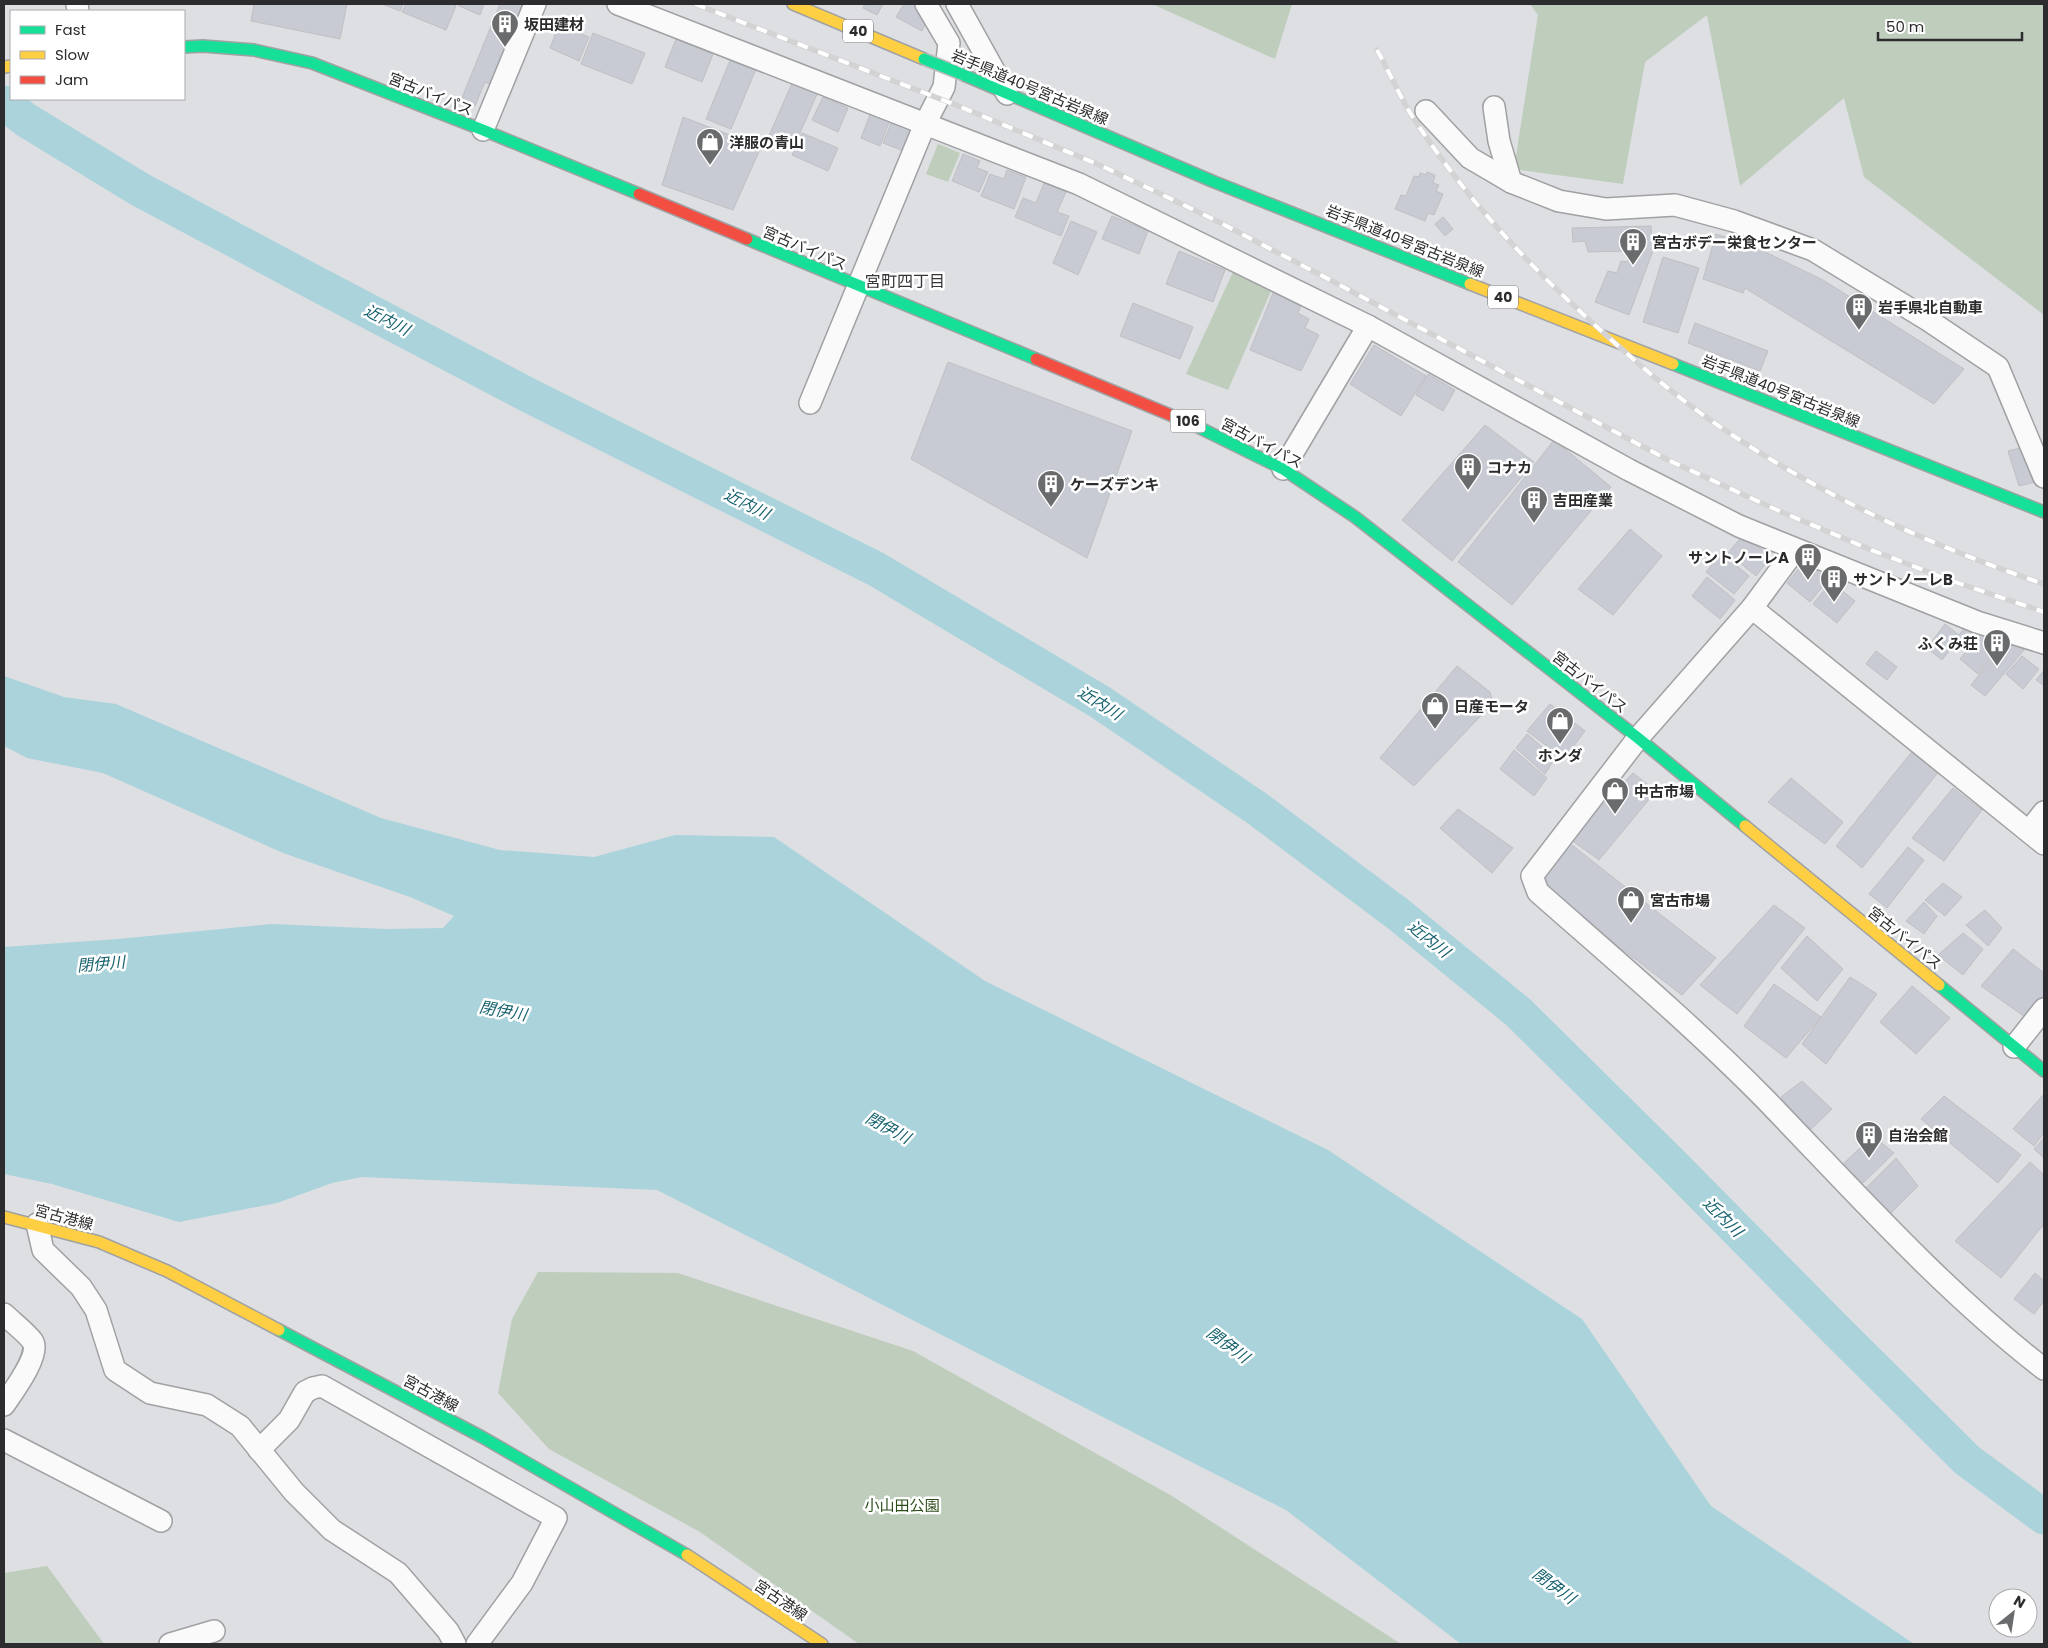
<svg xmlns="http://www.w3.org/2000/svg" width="2048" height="1648" font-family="Poppins,'Noto Sans JP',sans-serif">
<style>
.green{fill:#bfcdbc}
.water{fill:#abd3dc}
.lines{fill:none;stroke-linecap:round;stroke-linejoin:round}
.river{stroke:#abd3dc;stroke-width:35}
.building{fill:#c8cad4;stroke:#bfc0c2}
.street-casing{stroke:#a0a1a3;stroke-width:24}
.fast-casing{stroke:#a0a1a3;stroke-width:14}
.slow-casing{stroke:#a0a1a3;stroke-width:14}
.jam-casing{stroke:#a0a1a3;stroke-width:14}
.street{stroke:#fafafb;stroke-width:21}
.fast{stroke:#16e098;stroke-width:11}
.slow{stroke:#ffcf43;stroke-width:11}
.jam{stroke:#f24e42;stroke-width:11}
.rail-casing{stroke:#d3d3d4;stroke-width:5.5}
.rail{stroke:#fff;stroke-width:4;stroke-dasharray:11;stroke-linecap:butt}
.fast-bridge-casing{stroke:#b9babb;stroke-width:14;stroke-linecap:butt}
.fast-bridge{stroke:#16e098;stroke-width:11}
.labels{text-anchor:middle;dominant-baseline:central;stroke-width:5;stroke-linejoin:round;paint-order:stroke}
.shield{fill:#fff;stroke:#6b6b6d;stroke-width:1}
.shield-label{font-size:14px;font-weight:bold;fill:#2c2c2e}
.poi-label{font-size:15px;font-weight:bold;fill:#2c2c2e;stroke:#fff;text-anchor:start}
.street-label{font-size:15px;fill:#2c2c2e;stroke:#fff}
.park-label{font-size:15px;fill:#2b4d18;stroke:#fff}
.neighbourhood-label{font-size:16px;fill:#343539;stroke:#fff}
.water-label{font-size:16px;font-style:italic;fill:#16626e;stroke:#fff}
</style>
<rect width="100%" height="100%" fill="#dddfe2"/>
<g class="green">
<polygon points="1152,4 1292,4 1275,59"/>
<polygon points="1530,4 2044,4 2044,315 1864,177 1844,98 1740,186 1707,15 1645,62 1623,184 1514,169 1538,15"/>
<polygon points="938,144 960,153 948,182 926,174"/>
<polygon points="1233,272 1271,291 1228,390 1186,374"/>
<polygon points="538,1272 678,1273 913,1351 1172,1496 1401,1644 859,1644 700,1532 549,1449 498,1393 512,1319"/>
<polygon points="47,1566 104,1644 4,1644 4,1573"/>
</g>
<polygon class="water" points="4,676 64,697 116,704 381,818 500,850 594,857 675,835 774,837 985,981 1328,1150 1582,1319 1711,1506 1914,1644 1461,1644 1286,1510 657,1190 362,1177 332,1183 277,1203 179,1222 52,1184 4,1174 4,947 118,939 272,924 387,929 443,928 454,916 410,897 283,853 103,773 27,758 4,746"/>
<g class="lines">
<polyline class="river" points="4,103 26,120 139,189 315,283 528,395 876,569 1100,702 1255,807 1398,914 1518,1012 1672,1164 1836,1330 1967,1460 2044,1517"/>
</g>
<g class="building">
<polygon points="254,4 347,4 340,39 251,21"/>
<polygon points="382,4 403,4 400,11"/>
<polygon points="406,4 451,4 456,6 446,30 402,12"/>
<polygon points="460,4 484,4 480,15 459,6"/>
<polygon points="500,4 519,4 542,13 510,92 485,82 475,106 461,100"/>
<polygon points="865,4 883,4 877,15 863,8"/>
<polygon points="904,4 921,4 927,20 922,31 896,17"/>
<polygon points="559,25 589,37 579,61 550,48"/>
<polygon points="593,33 645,53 632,84 581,64"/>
<polygon points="676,39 713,54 702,82 665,67"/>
<polygon points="731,58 756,69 731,129 706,119"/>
<polygon points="793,81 818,92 792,151 767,140"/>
<polygon points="823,97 848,108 838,132 812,120"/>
<polygon points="871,112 890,120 880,146 861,138"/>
<polygon points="683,117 761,147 733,210 662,185"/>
<polygon points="892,121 925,124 914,155 883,143"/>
<polygon points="802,133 838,148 828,171 792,155"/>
<polygon points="963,154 980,161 977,168 988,172 979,192 952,181"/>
<polygon points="1007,170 1026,177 1014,209 981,196 990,174 1004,179"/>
<polygon points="1427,172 1435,175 1433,183 1439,185 1436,191 1443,194 1434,215 1428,213 1425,221 1395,209 1401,195 1406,196 1414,176 1419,177 1420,173 1426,175"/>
<polygon points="1044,183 1066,192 1057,212 1069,216 1061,236 1015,217 1023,198 1036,203"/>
<polygon points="1112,216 1148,231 1139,254 1102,239"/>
<polygon points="1443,217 1453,229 1445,236 1435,224"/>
<polygon points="1071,221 1097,232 1078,275 1053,263"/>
<polygon points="1651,226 1653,251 1629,315 1595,302 1608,271 1617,273 1621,261 1627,262 1630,251 1588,252 1585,241 1573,242 1572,228"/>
<polygon points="1716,234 1755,247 1823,280 1964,369 1934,404 1745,288 1743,293 1703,279"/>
<polygon points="1179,251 1225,270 1213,302 1166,284"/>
<polygon points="1663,257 1699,268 1678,333 1643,322"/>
<polygon points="1273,293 1301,306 1298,313 1309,319 1305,328 1319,335 1301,371 1250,350"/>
<polygon points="1133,303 1193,327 1180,359 1120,336"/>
<polygon points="1695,323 1768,351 1760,371 1688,343"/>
<polygon points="1374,345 1426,376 1401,416 1350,384"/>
<polygon points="948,362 1132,431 1087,558 911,459"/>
<polygon points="1428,374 1455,390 1443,411 1416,395"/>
<polygon points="1485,425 1534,462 1452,561 1402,520"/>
<polygon points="1554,440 1611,487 1512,605 1458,562"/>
<polygon points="2024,447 2035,482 2019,486 2008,451"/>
<polygon points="1630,529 1662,556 1613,615 1578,589"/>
<polygon points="1743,535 1771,557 1756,576 1728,553"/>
<polygon points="1721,553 1749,576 1734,594 1706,572"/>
<polygon points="1805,561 1828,580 1810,602 1787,583"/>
<polygon points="1707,577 1735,600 1720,619 1692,596"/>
<polygon points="1831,582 1855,601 1837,623 1813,604"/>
<polygon points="1968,623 1978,630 1967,644 1959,638 1942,660 1927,648 1945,624 1959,635"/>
<polygon points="1985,629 1993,636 1989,640 1999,648 1978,674 1960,659"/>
<polygon points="2009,638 2024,650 1985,696 1971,685"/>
<polygon points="1876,651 1897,667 1887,680 1866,664"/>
<polygon points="2022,656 2039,669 2023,689 2006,674"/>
<polygon points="1457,666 1490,692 1493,703 1414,786 1380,758"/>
<polygon points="2044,670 2044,686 2036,680"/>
<polygon points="1550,704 1585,731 1564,759 1527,731"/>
<polygon points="1527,734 1555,758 1545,774 1516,748"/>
<polygon points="1914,749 1940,770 1862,868 1836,846"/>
<polygon points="1514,750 1547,778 1534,796 1500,769"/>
<polygon points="1633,773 1656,791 1599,860 1570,839"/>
<polygon points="1791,778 1843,822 1825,844 1768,802"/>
<polygon points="1953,788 1982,810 1944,861 1912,838"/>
<polygon points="1458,809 1513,848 1492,873 1440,828"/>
<polygon points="1568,842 1716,958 1682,995 1545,890 1544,869"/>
<polygon points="1908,847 1924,860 1887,908 1869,894"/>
<polygon points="1943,883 1962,897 1945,916 1925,900"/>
<polygon points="1924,902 1937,916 1924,934 1906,921"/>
<polygon points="1774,905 1805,928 1737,1014 1700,985"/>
<polygon points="1985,910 2002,928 1988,946 1966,925"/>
<polygon points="1963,933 1983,949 1963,975 1938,955"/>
<polygon points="1807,936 1843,969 1817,1001 1781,968"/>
<polygon points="2013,949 2044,973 2044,998 2028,1019 1981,986"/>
<polygon points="1850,977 1877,994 1826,1064 1802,1044"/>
<polygon points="1774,984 1821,1017 1786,1058 1744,1026"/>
<polygon points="1912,986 1950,1018 1916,1054 1880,1022"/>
<polygon points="1802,1081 1832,1109 1808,1132 1781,1097"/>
<polygon points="2044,1094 2044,1133 2034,1146 2013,1129"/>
<polygon points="1944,1096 2021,1155 1998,1183 1921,1119"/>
<polygon points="1873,1136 1894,1153 1863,1183 1843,1164"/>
<polygon points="2044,1138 2044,1158 2034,1149"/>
<polygon points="1896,1158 1918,1186 1889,1215 1864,1190"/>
<polygon points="2030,1162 2044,1175 2044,1224 2001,1278 1955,1241"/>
<polygon points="2035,1273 2044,1281 2044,1301 2034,1314 2014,1299"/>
</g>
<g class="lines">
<defs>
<g id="street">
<polyline points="77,4 78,11"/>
<polyline points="618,4 1079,184 1368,326 1629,470 1739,526 1977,622 2044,643"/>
<polyline points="957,4 1007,94"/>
<polyline points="1494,107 1499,141 1511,182"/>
<polyline points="1426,111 1470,158 1511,182 1559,201 1606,209 1675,205 1734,221 1813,250 1928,320 1998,367 2044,477"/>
<polyline points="483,130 535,4"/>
<polyline points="810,403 925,124 944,87 949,43 926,4"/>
<polyline points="1283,469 1368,326"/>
<path d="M 1795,550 L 1752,608 L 1638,738 L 1532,876 L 1538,892 C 1614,959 1692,1025 1764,1098 C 1854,1191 1941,1289 2044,1369"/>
<polyline points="1752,608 2044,844"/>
<polyline points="2029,831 2044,812"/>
<polyline points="2014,1047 2044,1009"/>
<polyline points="37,1224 43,1250 81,1287 96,1310 115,1370 150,1393 207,1405 240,1426 294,1492 332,1530 398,1573 448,1631 455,1644"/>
<path d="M 4,1314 C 11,1321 28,1334 33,1342 C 40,1356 12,1393 4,1405"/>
<polyline points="4,1440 161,1521"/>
<polyline points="259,1450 289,1420 305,1392 313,1388 322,1386 556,1518 522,1583 477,1644"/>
<polyline points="170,1644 214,1631"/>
</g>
<g id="fast">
<polyline points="184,47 203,46 254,50 312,63 483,130 639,194"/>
<polyline points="964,75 1212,181 1470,284"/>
<polyline points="747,239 1036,359"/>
<polyline points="1673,364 2044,512"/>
<polyline points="1192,424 1283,469 1355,517 1638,738 1745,826"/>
<polyline points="1939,985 2044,1071"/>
<polyline points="279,1330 482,1437 687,1555"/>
</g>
<g id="slow">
<polyline points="793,4 924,59"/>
<polyline points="4,67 11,66"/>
<polyline points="1470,284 1673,364"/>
<polyline points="1745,826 1939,985"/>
<polyline points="4,1217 99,1242 167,1271 279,1330"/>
<polyline points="687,1555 822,1644"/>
</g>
<g id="jam">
<polyline points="639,194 747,239"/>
<polyline points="1036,359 1192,424"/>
</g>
</defs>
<use href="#street" class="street-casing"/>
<use href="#fast" class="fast-casing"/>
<use href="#slow" class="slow-casing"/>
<use href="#jam" class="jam-casing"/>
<use href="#street" class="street"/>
<use href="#fast" class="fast"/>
<use href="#slow" class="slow"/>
<use href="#jam" class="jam"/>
<defs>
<g id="rail">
<polyline points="695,4 961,107 1104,167 1213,219 1336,283 1668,460 1777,510 1869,549 1949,580 2044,612"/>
<path d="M 1377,50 C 1389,71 1399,95 1412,116 C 1460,190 1519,256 1584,315 C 1621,349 1658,382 1699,412 C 1803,487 1922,543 2044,584"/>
</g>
</defs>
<use href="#rail" class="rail-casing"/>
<use href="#rail" class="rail"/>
<defs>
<polyline id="fast-bridge" points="924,59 964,75"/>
</defs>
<use href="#fast-bridge" class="fast-bridge-casing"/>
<use href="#fast-bridge" class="fast-bridge"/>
</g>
<defs>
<symbol id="building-pin" viewBox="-11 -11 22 30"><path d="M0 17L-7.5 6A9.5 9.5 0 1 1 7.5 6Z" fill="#6a6b6d" stroke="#fff"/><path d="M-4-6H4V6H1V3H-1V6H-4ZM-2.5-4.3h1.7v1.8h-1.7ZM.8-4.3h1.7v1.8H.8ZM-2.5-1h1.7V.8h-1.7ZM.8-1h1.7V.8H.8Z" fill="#fff"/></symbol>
<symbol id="shop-pin" viewBox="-11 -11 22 30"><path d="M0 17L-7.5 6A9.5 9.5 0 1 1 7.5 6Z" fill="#6a6b6d" stroke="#fff"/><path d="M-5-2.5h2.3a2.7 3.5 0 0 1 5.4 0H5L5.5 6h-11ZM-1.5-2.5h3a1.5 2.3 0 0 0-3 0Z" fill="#fff"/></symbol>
</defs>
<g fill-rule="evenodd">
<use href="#building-pin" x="489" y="8" width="32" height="43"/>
<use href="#shop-pin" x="694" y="126" width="32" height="43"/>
<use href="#building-pin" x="1617" y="226" width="32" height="43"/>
<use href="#building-pin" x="1843" y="291" width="32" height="43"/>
<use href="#building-pin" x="1452" y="451" width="32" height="43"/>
<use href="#building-pin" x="1035" y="468" width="32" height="43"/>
<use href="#building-pin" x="1518" y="484" width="32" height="43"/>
<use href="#building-pin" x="1792" y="541" width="32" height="43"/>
<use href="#building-pin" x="1818" y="563" width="32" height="43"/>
<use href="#building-pin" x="1981" y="627" width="32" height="43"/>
<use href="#shop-pin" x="1419" y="690" width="32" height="43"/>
<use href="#shop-pin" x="1544" y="705" width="32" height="43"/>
<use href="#shop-pin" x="1599" y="775" width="32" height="43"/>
<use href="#shop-pin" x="1615" y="884" width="32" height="43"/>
<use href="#building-pin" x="1853" y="1119" width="32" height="43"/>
</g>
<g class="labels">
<g class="shield">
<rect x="843" y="19.5" width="30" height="23" rx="4"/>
<rect x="1488" y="285.5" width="30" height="23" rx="4"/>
<rect x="1170.5" y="409.5" width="35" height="23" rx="4"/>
</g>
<g class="shield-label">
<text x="858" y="31">40</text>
<text x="1503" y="297">40</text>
<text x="1188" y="421">106</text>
</g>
<g class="poi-label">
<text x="524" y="24">坂田建材</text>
<text x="729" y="142">洋服の青山</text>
<text x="1652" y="242">宮古ボデー栄食センター</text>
<text x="1878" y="307">岩手県北自動車</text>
<text x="1487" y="467">コナカ</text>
<text x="1070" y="484">ケーズデンキ</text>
<text x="1553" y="500">吉田産業</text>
<text x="1789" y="557" text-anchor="end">サントノーレA</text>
<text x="1853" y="579">サントノーレB</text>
<text x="1978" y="643" text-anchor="end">ふくみ荘</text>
<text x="1454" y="706">日産モータ</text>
<text x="1560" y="755" text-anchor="middle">ホンダ</text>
<text x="1634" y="791">中古市場</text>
<text x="1650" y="900">宮古市場</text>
<text x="1888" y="1135">自治会館</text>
</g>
<g class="street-label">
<text transform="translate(1030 87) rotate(23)">岩手県道40号宮古岩泉線</text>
<text transform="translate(431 94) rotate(22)">宮古バイパス</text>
<text transform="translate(1405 241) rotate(22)">岩手県道40号宮古岩泉線</text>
<text transform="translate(805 248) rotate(23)">宮古バイパス</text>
<text transform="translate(1781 391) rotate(22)">岩手県道40号宮古岩泉線</text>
<text transform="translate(1262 443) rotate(28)">宮古バイパス</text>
<text transform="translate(1590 682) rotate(38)">宮古バイパス</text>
<text transform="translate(1905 938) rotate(39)">宮古バイパス</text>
<text transform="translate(64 1217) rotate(15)">宮古港線</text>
<text transform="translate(431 1393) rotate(28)">宮古港線</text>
<text transform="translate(781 1600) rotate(34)">宮古港線</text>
</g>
<g class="park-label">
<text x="902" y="1505">小山田公園</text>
</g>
<g class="neighbourhood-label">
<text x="905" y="281">宮町四丁目</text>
</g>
<g class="water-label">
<text transform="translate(387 320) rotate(27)">近内川</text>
<text transform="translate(747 504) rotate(27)">近内川</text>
<text transform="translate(1100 703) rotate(32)">近内川</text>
<text transform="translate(1429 939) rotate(39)">近内川</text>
<text transform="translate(101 964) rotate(-5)">閉伊川</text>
<text transform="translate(503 1011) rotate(10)">閉伊川</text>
<text transform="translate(888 1128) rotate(28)">閉伊川</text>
<text transform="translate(1723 1217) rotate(45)">近内川</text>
<text transform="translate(1228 1345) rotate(36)">閉伊川</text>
<text transform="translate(1554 1586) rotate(36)">閉伊川</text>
</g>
</g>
<rect width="2048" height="1648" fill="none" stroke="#2c2c2e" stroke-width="10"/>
<rect x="10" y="10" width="175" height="90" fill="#ffffff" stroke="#ababab"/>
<rect x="20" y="26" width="25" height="8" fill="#16e098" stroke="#ababab"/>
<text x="55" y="35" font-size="15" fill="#2c2c2e">Fast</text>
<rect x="20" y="51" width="25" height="8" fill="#ffcf43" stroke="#ababab"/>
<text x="55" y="60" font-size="15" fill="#2c2c2e">Slow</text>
<rect x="20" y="76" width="25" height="8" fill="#f24e42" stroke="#ababab"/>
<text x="55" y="85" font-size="15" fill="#2c2c2e">Jam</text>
<g transform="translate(2013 1613) rotate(30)"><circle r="24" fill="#ffffff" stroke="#ababab"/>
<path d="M0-4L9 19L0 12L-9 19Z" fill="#6a6b6d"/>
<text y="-8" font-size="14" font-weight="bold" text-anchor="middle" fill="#2c2c2e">N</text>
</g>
<path d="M1878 32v8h144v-8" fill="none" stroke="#2c2c2e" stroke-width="2.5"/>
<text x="1886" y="32" font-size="15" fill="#2c2c2e" stroke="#ffffff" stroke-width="4" paint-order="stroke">50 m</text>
</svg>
